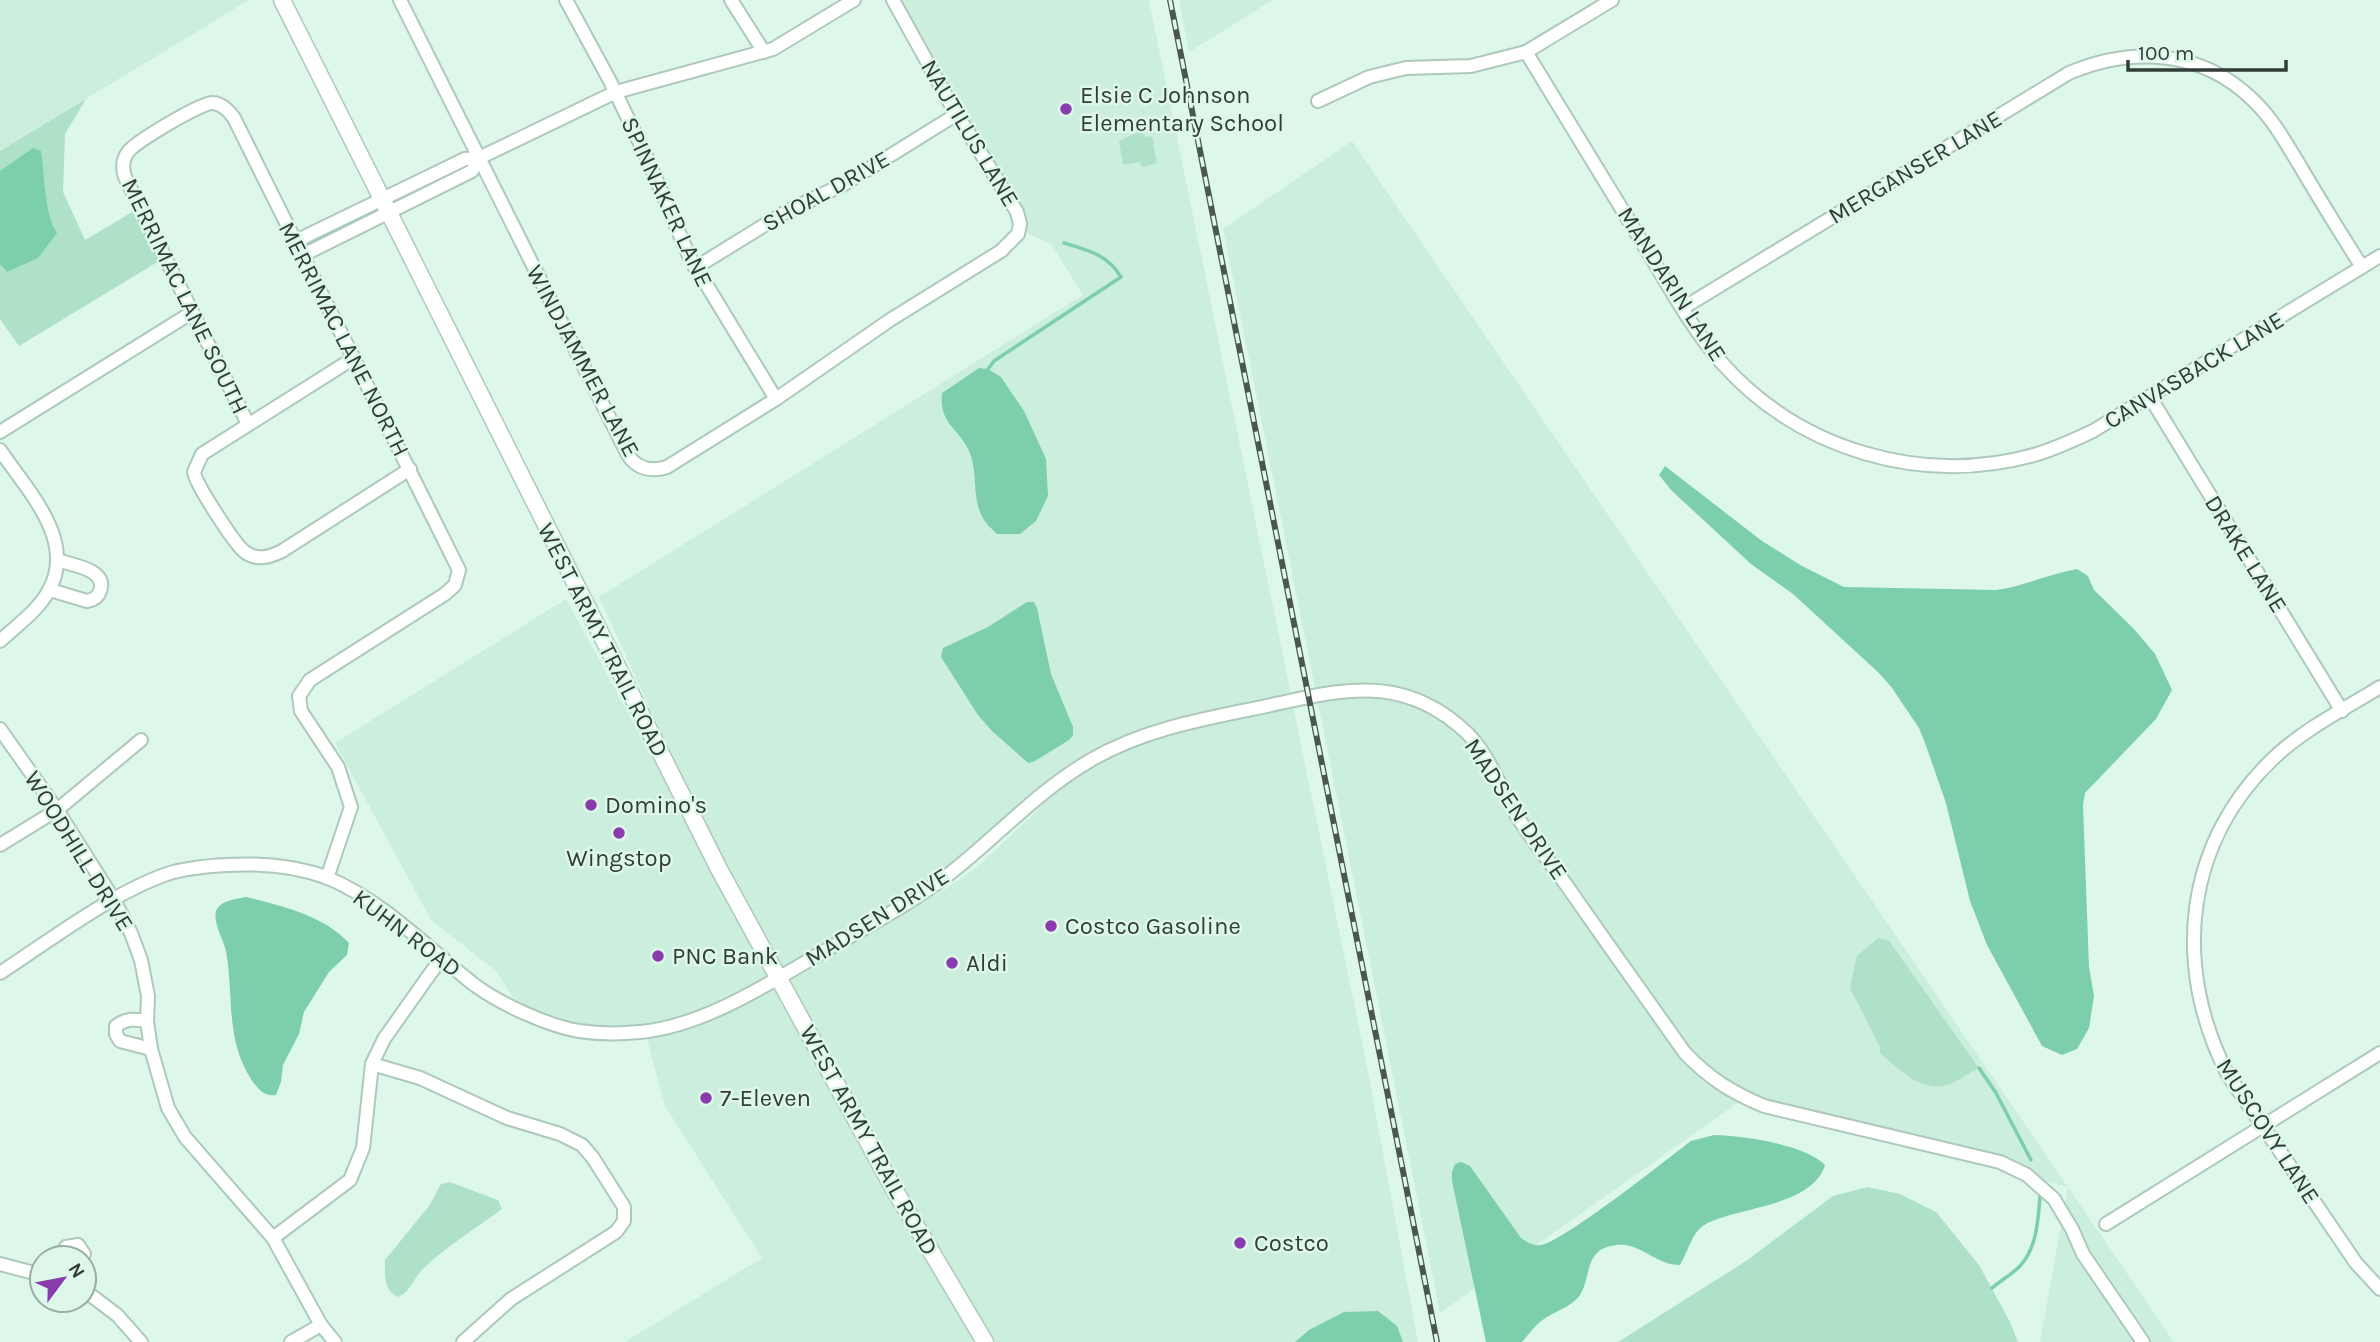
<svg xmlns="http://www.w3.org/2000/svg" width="2380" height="1342" font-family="Karla,sans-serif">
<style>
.built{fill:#ced}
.green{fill:#afe1c9}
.water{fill:#7ccfaa}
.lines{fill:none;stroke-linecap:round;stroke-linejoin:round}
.stream{stroke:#7ccfaa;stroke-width:3.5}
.minor-casing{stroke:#aec9bb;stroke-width:16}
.major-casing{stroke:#aec9bb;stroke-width:19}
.minor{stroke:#fff;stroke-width:12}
.major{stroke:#fff;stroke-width:16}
.rail-casing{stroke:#4a5650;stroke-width:6}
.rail{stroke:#ddf8eb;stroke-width:3.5;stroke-dasharray:10;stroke-linecap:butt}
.poi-dot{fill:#8a3cad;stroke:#ddf8eb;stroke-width:2.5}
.labels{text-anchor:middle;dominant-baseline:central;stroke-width:5;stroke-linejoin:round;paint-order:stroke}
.poi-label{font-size:24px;fill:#333d38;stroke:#ddf8eb;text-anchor:start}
.street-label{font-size:24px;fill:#333d38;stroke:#ddf8eb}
</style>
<rect width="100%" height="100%" fill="#ddf8eb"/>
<g class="built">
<polygon points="0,0 249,0 0,151"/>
<polygon points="900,0 1149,0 1368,1072 1418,1342 991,1342 897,1184 784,978 944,890 976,868 1040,808 1035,804 956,872 781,970 710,840 599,597 1083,295 1052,245 1025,232 1024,211 953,96"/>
<polygon points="1179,0 1273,0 1189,52"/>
<polygon points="1352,141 2174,1342 2040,1342 2068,1187 1739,1102 1440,1313 1223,229"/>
<polygon points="566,599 925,1259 974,1342 625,1342 762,1258 665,1106 646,1036 527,1020 496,971 431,920 335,743"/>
</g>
<g class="green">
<polygon points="86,99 65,134 63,192 85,240 134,211 159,261 19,346 0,319 0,151"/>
<polygon points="1141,131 1145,137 1152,136 1157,163 1142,167 1140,162 1123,165 1119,141"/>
<path d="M 1878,938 L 1889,941 L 1979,1068 C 1970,1072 1963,1078 1954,1082 C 1925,1097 1901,1071 1880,1053 L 1880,1047 L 1850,988 L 1857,956 Z"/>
<path d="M 450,1182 L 498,1200 L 502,1209 C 474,1230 449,1244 423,1269 C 415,1277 408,1294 398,1297 C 383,1290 385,1275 385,1260 L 429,1206 L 441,1184 Z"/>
<polygon points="1868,1187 1900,1194 1936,1212 1979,1265 2010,1322 2018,1342 1618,1342 1746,1261 1833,1196"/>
</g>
<g class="water">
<path d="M 33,148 L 41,151 C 45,176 44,213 57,233 L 38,258 L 7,272 L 0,264 L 0,171 Z"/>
<path d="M 979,368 L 988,369 L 1001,377 L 1024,411 L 1046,459 L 1048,496 L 1036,521 L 1020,534 L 997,534 C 992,529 986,524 983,518 C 971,498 979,470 968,449 C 956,426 939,423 942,393 Z"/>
<path d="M 1665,466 L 1762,541 L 1802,566 L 1844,587 L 1996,590 C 2024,586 2049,574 2077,569 L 2088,576 L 2094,590 L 2134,629 L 2155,654 L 2172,690 L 2156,719 L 2085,793 L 2083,805 L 2089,967 L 2094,996 L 2089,1028 L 2077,1049 L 2062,1055 L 2042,1046 L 1987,945 L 1970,901 L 1946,803 L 1925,743 L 1919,728 L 1892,688 L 1879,673 L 1793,594 L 1751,564 L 1672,491 L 1659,475 Z"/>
<polygon points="1027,602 1034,602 1037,608 1051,674 1073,727 1073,735 1069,740 1035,761 1028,763 992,731 978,715 941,657 943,648 988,627"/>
<path d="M 246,897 C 282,906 323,915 349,943 L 347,955 L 329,972 L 304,1012 L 299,1034 L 283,1065 L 281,1082 L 276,1095 C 264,1097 257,1088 251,1079 C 225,1038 234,996 226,951 C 224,940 211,920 217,909 C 222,900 237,899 246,897 Z"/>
<path d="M 1714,1135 C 1744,1136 1804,1144 1825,1165 C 1813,1206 1738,1207 1706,1224 C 1692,1231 1688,1252 1680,1265 C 1658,1265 1646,1248 1625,1245 C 1617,1244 1606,1246 1599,1251 C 1586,1262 1589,1281 1580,1295 C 1572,1307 1552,1312 1540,1322 C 1534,1327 1528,1335 1522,1342 L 1486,1342 L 1452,1181 L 1452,1172 L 1455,1164 L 1461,1162 L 1470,1166 L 1521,1238 C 1527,1242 1532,1246 1540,1245 C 1561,1244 1667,1159 1691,1141 Z"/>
<polygon points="1378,1311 1397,1326 1403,1342 1295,1342 1309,1330 1344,1312"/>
</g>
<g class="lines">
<g class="stream">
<path d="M 988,369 L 994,361 L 1121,277 C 1108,255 1088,250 1064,243"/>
<polyline points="1979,1068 1996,1093 2031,1160"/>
<path d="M 1992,1288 C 2000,1281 2011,1275 2019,1267 C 2037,1249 2038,1220 2040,1197"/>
</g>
<defs>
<g id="minor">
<path d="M 400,0 L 628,455 C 637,469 651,472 667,467 L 776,399 L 890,320 L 1001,251 L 1018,234 L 1020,224 L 1017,212 L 950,103 L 893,0"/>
<polyline points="566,0 610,81 647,158 689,256 776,399"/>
<polyline points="731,0 764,52"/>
<path d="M 1526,52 C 1566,117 1606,182 1645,247 C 1669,286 1691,328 1721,362 C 1799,450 1921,486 2034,455 C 2055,449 2074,440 2093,431 L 2380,256"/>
<polyline points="1318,101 1369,77 1406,68 1471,66 1526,52 1612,0"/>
<polyline points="296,241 465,159 479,158 616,92 773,49 854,0"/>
<polyline points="303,255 472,171 479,158"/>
<polyline points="695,268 784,213 846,183 957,114"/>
<path d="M 1683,308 L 2069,73 C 2132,46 2202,50 2253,100 C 2273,119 2286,143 2300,166 C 2320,200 2341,234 2362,267"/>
<path d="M 354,358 L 202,454 L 194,472 C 195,483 235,545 245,552 C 257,561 270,557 282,551 L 410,469"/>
<polyline points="2150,397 2342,711"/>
<path d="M 248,424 L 125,177 C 122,168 122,160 128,152 C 135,142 202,102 213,103 C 223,104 229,111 234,118 L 459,570 L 455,585 L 445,594 L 310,680 L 299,696 L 301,711 L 338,767 L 351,807 L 327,878"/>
<polyline points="0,432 191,313"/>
<path d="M 0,450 C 26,489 77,540 49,590 C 39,610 16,626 0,641"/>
<path d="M 50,590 L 87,601 C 93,600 98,597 100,591 C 108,569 71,565 57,560"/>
<path d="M 2380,687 C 2346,708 2308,727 2278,754 C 2184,840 2171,965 2228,1075 L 2356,1263 L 2380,1289"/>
<polyline points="0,729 57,810 114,900 131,933 141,960 148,996 147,1021 151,1049 168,1108 185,1137 273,1238 321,1325 335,1342"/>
<polyline points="0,845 57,810 141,740"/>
<path d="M 0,973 C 49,941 112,893 167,874 C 185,868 208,866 227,865 C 261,863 297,866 328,878 C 385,902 428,949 476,986 C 501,1004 548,1026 579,1031 C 599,1034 620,1034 640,1032 C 707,1026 777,978 835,945 C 873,923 913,902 948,875 C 996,838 1037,791 1091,760 C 1151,725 1218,717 1285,702 C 1355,686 1410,679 1467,733 C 1489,755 1499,785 1514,811 C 1529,837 1550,862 1567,886 C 1606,942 1646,998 1685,1053 C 1710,1079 1731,1092 1764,1106 L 2000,1162 L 2027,1175 L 2054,1199 L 2072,1229 L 2083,1254 L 2143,1342"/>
<path d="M 147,1021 C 134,1019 127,1018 116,1026 L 116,1034 L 120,1041 L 151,1049"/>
<polyline points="372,1064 420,1078 507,1118 560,1134 582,1145 593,1158 624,1207 624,1221 616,1232 511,1299 463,1342"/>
<polyline points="2106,1224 2380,1053"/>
<polyline points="273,1238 350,1180 363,1148 372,1064 384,1039 442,957"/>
<polyline points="60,1258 66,1247 78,1245 84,1254 82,1258"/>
<polyline points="0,1264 42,1275"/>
<polyline points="84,1290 117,1315 141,1342"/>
<polyline points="291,1342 321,1325"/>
</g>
<polyline id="major" points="282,0 719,869 891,1184 985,1342"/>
</defs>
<use href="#minor" class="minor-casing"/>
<use href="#major" class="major-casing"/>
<use href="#minor" class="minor"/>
<use href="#major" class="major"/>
<defs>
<polyline id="rail" points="1170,0 1437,1342"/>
</defs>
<use href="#rail" class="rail-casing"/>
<use href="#rail" class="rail"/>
</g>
<g class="poi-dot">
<circle cx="1066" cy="109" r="7"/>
<circle cx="591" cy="805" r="7"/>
<circle cx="619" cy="833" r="7"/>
<circle cx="1051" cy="926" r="7"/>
<circle cx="658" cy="956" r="7"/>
<circle cx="952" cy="963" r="7"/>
<circle cx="706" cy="1098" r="7"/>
<circle cx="1240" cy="1243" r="7"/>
</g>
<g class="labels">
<g class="poi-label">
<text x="1080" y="95">Elsie C Johnson<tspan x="1080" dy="28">Elementary School</tspan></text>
<text x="605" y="805">Domino's</text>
<text x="619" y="858" text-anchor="middle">Wingstop</text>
<text x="1065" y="926">Costco Gasoline</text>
<text x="672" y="956">PNC Bank</text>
<text x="966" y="963">Aldi</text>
<text x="720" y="1098">7-Eleven</text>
<text x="1254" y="1243">Costco</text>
</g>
<g class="street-label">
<text transform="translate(970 133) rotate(59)">NAUTILUS LANE</text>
<text transform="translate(1915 167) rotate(-31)">MERGANSER LANE</text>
<text transform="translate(826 191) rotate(-29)">SHOAL DRIVE</text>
<text transform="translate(667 202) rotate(65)">SPINNAKER LANE</text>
<text transform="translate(1672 284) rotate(57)">MANDARIN LANE</text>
<text transform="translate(185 296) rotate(64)">MERRIMAC LANE SOUTH</text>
<text transform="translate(344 339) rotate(63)">MERRIMAC LANE NORTH</text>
<text transform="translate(583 361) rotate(62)">WINDJAMMER LANE</text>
<text transform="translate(2194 370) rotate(-31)">CANVASBACK LANE</text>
<text transform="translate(2246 554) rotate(58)">DRAKE LANE</text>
<text transform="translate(603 640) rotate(63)">WEST ARMY TRAIL ROAD</text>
<text transform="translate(1516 809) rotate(56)">MADSEN DRIVE</text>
<text transform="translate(79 851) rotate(58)">WOODHILL DRIVE</text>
<text transform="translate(877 917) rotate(-32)">MADSEN DRIVE</text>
<text transform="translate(407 933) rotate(37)">KUHN ROAD</text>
<text transform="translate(2268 1131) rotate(57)">MUSCOVY LANE</text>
<text transform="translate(869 1140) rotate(61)">WEST ARMY TRAIL ROAD</text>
</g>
</g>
<g transform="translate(63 1279) rotate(58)"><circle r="33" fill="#ddf8eb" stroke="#99ada3" stroke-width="2"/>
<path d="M0-5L12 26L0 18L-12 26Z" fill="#8a3cad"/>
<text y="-10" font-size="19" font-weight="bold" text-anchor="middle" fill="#333d38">N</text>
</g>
<path d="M2128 60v10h158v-10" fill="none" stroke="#333d38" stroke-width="3.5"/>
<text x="2138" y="60" font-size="21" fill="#333d38" stroke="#ddf8eb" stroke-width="5" paint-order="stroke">100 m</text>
</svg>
